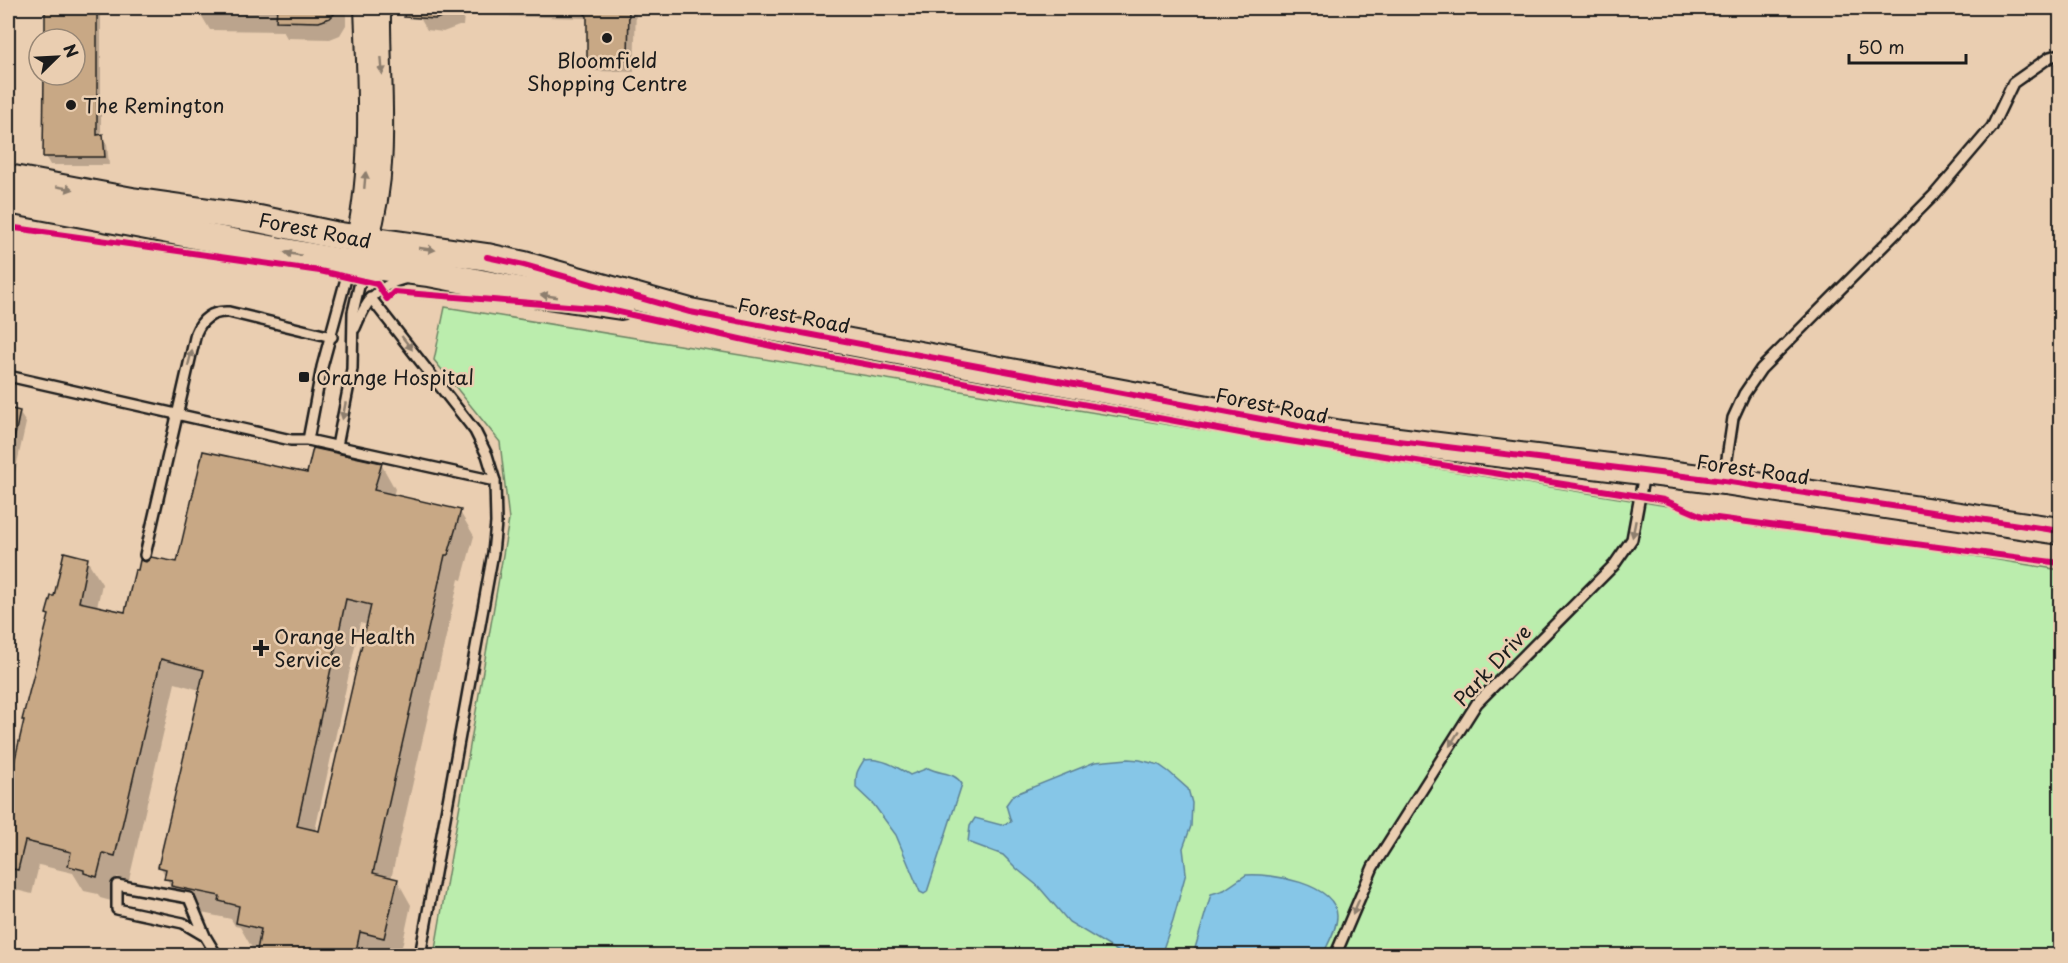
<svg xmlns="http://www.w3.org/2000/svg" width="2068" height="963" font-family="'Playpen Sans',sans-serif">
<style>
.green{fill:#bbedad;stroke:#6c8464;stroke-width:1.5}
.water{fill:#86c6e7;stroke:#5c8296;stroke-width:1.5}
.shadow{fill:#0003;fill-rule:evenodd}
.building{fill:#c8a885;stroke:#1c1c1c;stroke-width:1.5;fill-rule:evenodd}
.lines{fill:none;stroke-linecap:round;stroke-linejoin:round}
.lane-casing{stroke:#1c1c1c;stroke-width:14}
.street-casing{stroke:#1c1c1c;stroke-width:22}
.secondary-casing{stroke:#1c1c1c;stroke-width:30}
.lane{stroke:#eaceb1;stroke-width:9}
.street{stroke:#eaceb1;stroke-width:18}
.secondary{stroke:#eaceb1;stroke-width:26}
.cycleway-casing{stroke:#eaceb1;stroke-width:10}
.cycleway{stroke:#d6006c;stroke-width:6}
.oneway{fill:#8d7e6e}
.poi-dot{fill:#1c1c1c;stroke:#eaceb1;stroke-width:2}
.labels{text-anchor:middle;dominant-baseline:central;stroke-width:5;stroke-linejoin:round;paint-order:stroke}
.poi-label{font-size:20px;fill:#1c1c1c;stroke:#eaceb1;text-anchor:start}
.street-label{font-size:20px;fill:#1c1c1c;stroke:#eaceb1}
</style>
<rect width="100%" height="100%" fill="#eaceb1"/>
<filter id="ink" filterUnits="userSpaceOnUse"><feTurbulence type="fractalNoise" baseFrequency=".0167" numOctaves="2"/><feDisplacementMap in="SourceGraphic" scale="12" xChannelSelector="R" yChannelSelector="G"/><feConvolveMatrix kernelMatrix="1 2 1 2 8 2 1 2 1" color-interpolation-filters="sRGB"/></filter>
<g filter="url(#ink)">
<polygon class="green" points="445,307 2060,570 2060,955 434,955 509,520 500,442 434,360"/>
<g class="water">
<polygon points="1128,759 1140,760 1159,765 1169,772 1188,789 1192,803 1191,826 1183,848 1186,873 1173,920 1161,955 1122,954 1069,922 1039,887 1017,869 1003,855 968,842 970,826 975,818 1001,825 1011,822 1006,805 1013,795 1095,762"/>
<path d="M 864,760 C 881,757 897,767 910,775 L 928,768 C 941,775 954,771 962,784 L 927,892 L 924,894 L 920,892 L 896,835 L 874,805 L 856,788 C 856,772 856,773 864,760 Z"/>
<path d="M 1246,875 C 1270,873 1336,883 1337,916 C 1337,929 1328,943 1323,955 L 1193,955 L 1211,894 L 1224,890 Z"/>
</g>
<g class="shadow">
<polygon points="47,8 101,8 101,136 107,144 109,165 50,165 45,156 46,75 75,75 75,39 46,39"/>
<polygon points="201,8 346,8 346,25 340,35 330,39 287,38 283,31 210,30 200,13"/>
<polygon points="420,8 636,8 634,72 595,71 588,59 588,21 586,18 464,15 463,26 459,26 443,32 427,30 420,18"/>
<polygon points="8,409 19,412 26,423 8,504"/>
<path d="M 381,464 L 395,489 L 393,496 L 460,512 L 474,536 L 462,580 L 459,579 L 391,879 L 397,880 L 411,905 L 400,956 L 258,956 L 259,949 L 252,948 L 240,927 L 235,926 L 231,919 L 187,910 L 183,904 L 180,903 L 160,866 L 200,690 L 175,683 L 129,880 L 117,877 L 111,901 L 100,898 L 98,894 L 84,891 L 73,873 L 39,865 L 32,894 L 8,888 L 8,795 L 25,722 L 24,720 L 50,618 L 48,614 L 55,598 L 87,560 L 102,584 L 97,607 L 126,614 L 178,564 L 308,475 ZM 360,623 L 368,625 L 321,833 L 315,831 Z"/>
</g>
<g class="building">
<polygon points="45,8 97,8 97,135 103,134 105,157 43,157 44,75 75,75 75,39 45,39"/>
<polygon points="277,8 340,8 330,18 319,22 276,21"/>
<polygon points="405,8 464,8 436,19 404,17"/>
<polygon points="579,8 629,8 628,59 587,59 587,16"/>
<polygon points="8,408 20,411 13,445 8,444"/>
<path d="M 313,448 L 382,463 L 374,490 L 461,510 L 448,555 L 445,555 L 373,873 L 398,879 L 384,938 L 360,932 L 355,956 L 256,956 L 261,929 L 236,923 L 239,906 L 219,901 L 220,896 L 171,886 L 172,880 L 164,879 L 166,869 L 158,867 L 204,670 L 161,659 L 115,856 L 103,853 L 97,877 L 84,873 L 84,870 L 68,866 L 71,852 L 25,841 L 18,870 L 8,868 L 8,789 L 24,720 L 22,720 L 49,615 L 46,614 L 51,596 L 54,596 L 64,552 L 88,558 L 79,602 L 125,612 L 135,570 L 138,570 L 140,560 L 146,562 L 151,557 L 177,562 L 203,451 L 307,473 ZM 346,599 L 371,605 L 319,831 L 297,826 Z"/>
</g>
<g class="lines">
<defs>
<g id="lane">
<polyline points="370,297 475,431 487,455 495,481"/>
<path d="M 355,328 C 365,303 376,286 404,279"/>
<polyline points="8,376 291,440 308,440 495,481 496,523 493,553 420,956"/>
<polyline points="308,440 322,367 350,264"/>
<polyline points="337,446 352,369 353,312 364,265"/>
<polyline points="1724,479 1733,418 1744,394 1761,369 1934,195 1992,127 2013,83 2050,57 2060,54"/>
<path d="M 145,555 L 196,333 C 202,318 213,311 229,312 L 332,337"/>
<polyline points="205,936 183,923 117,909 117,885 189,898 205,936 217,956"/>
<polyline points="1335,956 1373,867 1477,703 1614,565 1632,539 1644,474"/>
</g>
<g id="street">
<path d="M 356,238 C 372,162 367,85 364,8"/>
<path d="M 369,240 C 392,163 380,86 381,8"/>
</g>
<g id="secondary">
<polyline points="8,178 132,201 259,219 334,235 487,257 524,265 690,312 1341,434 1724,481 2060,531"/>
<polyline points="8,200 334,261 429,273 533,293 621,306"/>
</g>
</defs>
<use href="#lane" class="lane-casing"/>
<use href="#street" class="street-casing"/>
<use href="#secondary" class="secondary-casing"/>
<use href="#lane" class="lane"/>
<use href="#street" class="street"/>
<use href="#secondary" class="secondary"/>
<defs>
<g id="cycleway">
<polyline points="8,227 320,271 377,284 387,299 394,292 605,309 794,351 1251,435 1640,496 1664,500 1702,516 2060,563"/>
<polyline points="487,257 524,265 690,312 1341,434 1724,481 2060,531"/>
</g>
</defs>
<use href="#cycleway" class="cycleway-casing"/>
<use href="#cycleway" class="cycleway"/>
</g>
<defs><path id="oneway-solid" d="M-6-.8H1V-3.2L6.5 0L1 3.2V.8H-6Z" transform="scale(1.5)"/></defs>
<g class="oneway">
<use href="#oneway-solid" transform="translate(382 66) rotate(86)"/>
<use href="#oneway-solid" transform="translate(365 180) rotate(-85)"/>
<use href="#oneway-solid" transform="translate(65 188) rotate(10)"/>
<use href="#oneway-solid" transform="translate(427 249) rotate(8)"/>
<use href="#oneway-solid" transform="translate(293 254) rotate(-169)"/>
<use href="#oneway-solid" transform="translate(549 296) rotate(-172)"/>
<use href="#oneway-solid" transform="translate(407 343) rotate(52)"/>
<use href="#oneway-solid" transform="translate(190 358) rotate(-76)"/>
<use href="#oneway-solid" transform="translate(344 411) rotate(101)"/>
<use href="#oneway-solid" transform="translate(1634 529) rotate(101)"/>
<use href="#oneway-solid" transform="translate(1454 739) rotate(122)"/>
<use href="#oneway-solid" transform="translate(1356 907) rotate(113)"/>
</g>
</g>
<g class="poi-dot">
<circle cx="607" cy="38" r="6"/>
<circle cx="71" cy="105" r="6"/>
<rect x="298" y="371" width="12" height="12" rx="3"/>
<path d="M258 639h6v6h6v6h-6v6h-6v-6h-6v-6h6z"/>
</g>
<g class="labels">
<g class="poi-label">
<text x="607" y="60" text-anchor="middle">Bloomfield<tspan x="607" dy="23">Shopping Centre</tspan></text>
<text x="83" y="105">The Remington</text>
<text x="316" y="377">Orange Hospital</text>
<text x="274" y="636">Orange Health<tspan x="274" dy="23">Service</tspan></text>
</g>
<g class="street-label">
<text transform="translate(315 230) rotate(11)">Forest Road</text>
<text transform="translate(794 315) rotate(11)">Forest Road</text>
<text transform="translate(1272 405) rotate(11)">Forest Road</text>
<text transform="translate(1753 469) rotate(8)">Forest Road</text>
<text transform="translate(1492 665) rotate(-47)">Park Drive</text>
</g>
</g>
<rect width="2068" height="963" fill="none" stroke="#eaceb1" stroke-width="30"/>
<rect x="15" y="15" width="2038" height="933" fill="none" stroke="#1c1c1c" stroke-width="2" filter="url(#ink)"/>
<g transform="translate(57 57) rotate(66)"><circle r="28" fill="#eaceb1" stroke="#988775" stroke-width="1.5"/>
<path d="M0-4.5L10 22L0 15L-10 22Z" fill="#1c1c1c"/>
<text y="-9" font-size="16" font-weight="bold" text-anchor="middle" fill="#1c1c1c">N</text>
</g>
<path d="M1849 54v9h117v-9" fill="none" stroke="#1c1c1c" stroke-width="3"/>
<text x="1858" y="54" font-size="18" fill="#1c1c1c" stroke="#eaceb1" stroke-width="4.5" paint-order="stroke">50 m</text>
</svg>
